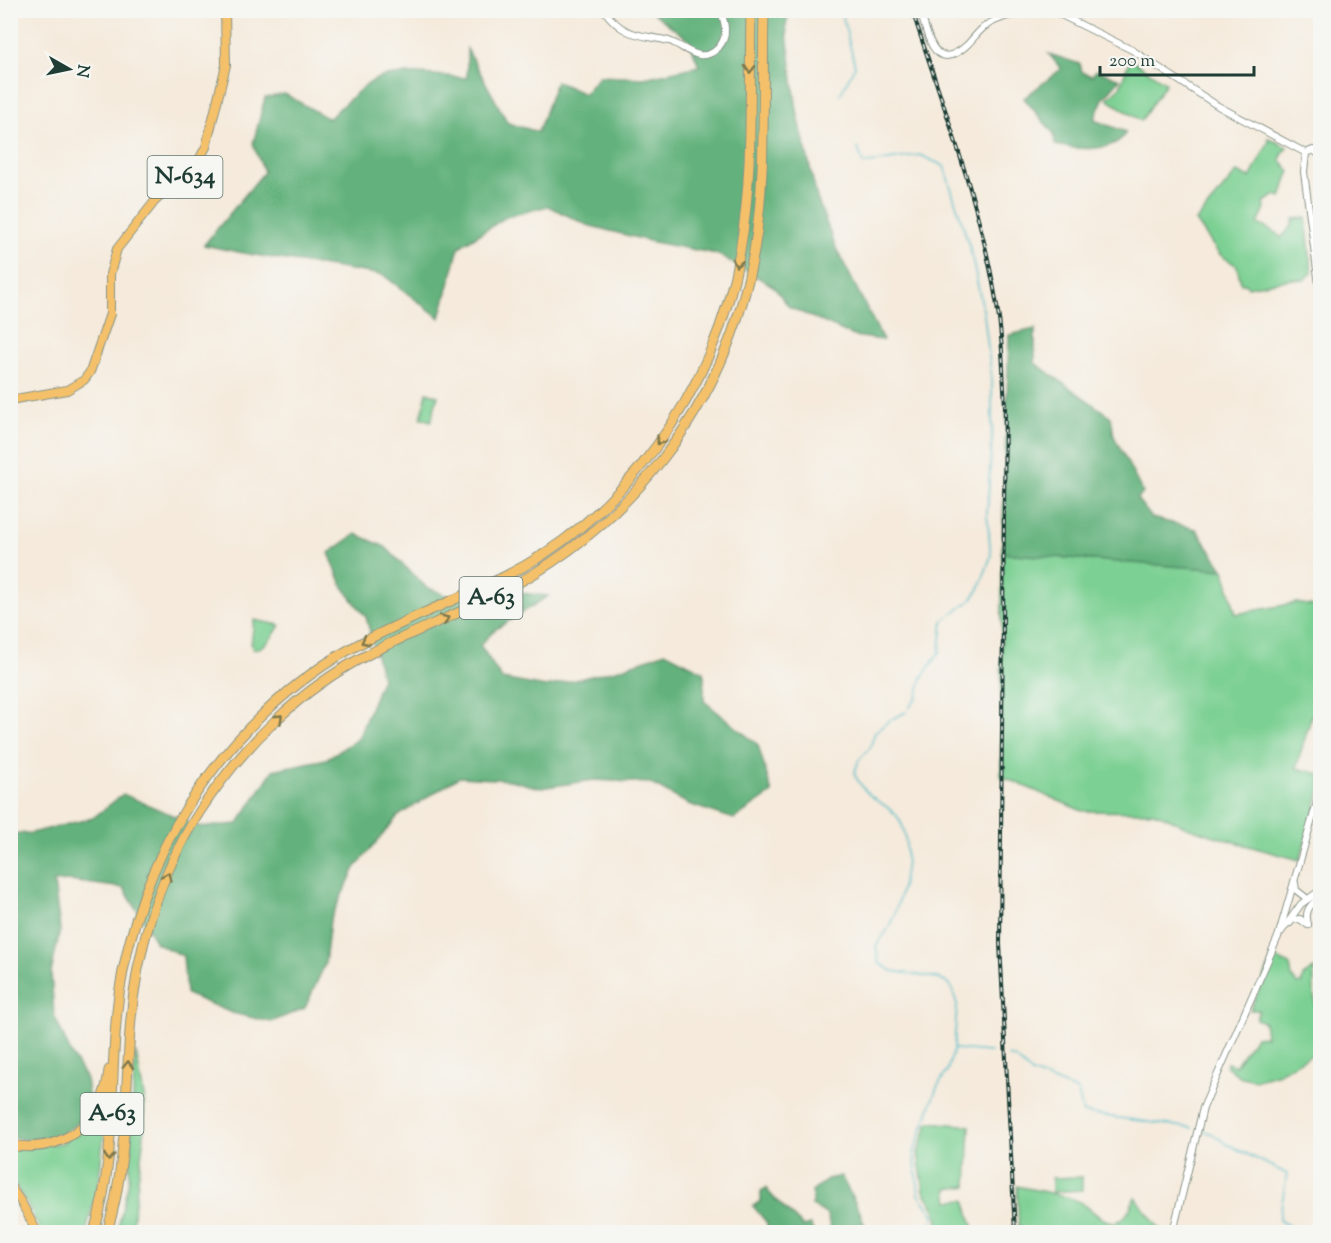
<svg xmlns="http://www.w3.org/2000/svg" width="1331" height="1243" font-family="'Sorts Mill Goudy',serif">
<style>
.green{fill:#7bd093;stroke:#4d8664;stroke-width:1.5}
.forest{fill:#64b27d;stroke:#427858;stroke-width:1.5}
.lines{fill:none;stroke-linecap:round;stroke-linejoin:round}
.stream{stroke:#4cb9c7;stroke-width:1.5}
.tertiary-casing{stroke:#8a9488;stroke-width:8}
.trunk-casing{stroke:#8a9488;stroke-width:10}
.motorway-casing{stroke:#8a9488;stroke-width:11}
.tertiary{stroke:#fff;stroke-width:6}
.trunk{stroke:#f4c16a;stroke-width:8}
.motorway{stroke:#f4c16a;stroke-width:9}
.rail-casing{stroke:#1f3d34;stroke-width:4}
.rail{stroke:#f6f6f2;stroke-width:1.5;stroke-dasharray:4.5;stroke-linecap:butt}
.oneway{stroke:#7f784c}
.labels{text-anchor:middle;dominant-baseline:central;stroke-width:4.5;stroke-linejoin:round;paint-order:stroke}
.shield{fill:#f6f6f2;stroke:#60746d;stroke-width:1.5}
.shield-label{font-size:24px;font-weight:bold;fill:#1f3d34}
</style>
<rect width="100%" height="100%" fill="#f6f6f2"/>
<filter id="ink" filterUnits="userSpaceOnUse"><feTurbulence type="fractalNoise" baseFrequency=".0167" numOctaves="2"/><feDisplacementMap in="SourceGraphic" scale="12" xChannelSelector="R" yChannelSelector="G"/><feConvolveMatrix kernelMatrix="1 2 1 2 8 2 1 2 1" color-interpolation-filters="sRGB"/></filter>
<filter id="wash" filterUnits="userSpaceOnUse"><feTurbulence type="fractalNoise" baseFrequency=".008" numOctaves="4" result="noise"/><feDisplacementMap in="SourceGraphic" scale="24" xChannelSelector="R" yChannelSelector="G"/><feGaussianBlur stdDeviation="1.35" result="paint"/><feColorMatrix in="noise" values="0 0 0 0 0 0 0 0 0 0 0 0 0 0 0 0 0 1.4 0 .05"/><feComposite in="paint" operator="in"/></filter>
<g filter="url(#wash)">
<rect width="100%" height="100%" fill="#f5eadb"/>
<g class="green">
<polygon points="1130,59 1166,83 1141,121 1107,99 1120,87"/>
<path d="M 1268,138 L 1287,147 L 1280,159 L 1290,172 C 1285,179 1285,189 1281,197 L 1276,195 L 1264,202 L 1265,209 L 1258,224 L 1277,233 L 1281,238 L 1292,226 L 1294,219 L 1306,218 L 1312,273 L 1304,280 L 1292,279 L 1248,287 L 1245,284 L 1241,284 L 1237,266 L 1219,254 L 1196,221 L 1237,172 L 1250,178 L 1269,141 Z"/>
<polygon points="427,392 438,396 431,421 421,418"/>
<path d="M 1002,553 L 1224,570 L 1236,614 L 1296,603 L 1320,607 L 1320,694 L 1318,695 L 1296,768 L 1320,774 L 1320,792 L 1300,860 C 1262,850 1224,840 1187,827 C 1175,822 1165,815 1153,812 L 1082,811 L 1001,776 Z"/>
<path d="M 254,620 L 280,625 C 275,634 265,650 252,649 L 253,646 L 251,645 Z"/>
<polygon points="1273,957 1290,965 1292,977 1297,984 1302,983 1303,976 1314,969 1314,992 1320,1053 1311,1055 1279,1073 1255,1080 1241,1077 1226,1066 1227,1063 1235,1066 1255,1037 1266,1036 1264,1022 1256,1019 1259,1010 1250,1010"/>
<polygon points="135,1053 136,1053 144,1096 144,1135 132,1225 137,1225 140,1232 117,1232 129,1180"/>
<polygon points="108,1093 99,1181 86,1232 41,1232 31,1211 11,1178 10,1147 63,1143"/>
<polygon points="929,1122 970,1126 967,1186 947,1189 949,1201 965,1200 975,1232 932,1232 938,1221 935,1209 924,1191 918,1153"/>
<polygon points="1082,1177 1082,1190 1052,1192 1052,1178"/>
<path d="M 1017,1186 C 1033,1190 1067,1195 1080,1202 C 1091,1208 1106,1228 1121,1220 C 1128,1216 1132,1204 1135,1197 L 1162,1232 L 1019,1232 Z"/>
</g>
<g class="forest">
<path d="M 651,11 L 789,11 L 786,26 L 797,111 L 817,198 L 836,248 L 883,340 L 854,336 L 789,307 L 773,286 L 717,254 L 653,242 L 587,225 L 548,206 L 506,217 L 459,247 L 440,318 L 383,275 L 248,254 L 204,245 L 264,172 L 253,144 L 265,98 L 285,94 L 329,119 C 339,108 365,83 379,78 C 403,70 442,76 467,78 L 467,49 L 508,123 L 538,132 L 556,81 L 584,94 L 599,76 L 644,78 L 699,66 L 689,40 Z"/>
<path d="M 1049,54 L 1080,64 L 1082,72 L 1092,76 L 1096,70 L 1120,79 L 1103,99 L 1094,120 L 1126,132 C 1116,154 1075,149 1055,145 L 1054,134 L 1024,98 L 1061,69 Z"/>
<polygon points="1035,329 1035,363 1111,417 1114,436 1143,493 1137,499 1152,518 1196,529 1224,570 1002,553 1009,335"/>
<path d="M 356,534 L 385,547 L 426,587 L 448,596 L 496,590 L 548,596 L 496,629 L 480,645 L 502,679 L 546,687 L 620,669 L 665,652 L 704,672 L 704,701 L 758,745 L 772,793 L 734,819 L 688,804 L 650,783 L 594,780 L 540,788 L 510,780 L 459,777 L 398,816 L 355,868 L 330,920 L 325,964 L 305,1008 L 271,1022 L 232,1013 L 186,994 L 183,956 L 156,943 L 124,888 L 70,881 L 54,882 L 60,930 L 51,973 L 54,1015 L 72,1056 L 86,1079 L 90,1106 C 85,1112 81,1120 75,1125 C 57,1140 32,1143 11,1137 L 10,834 L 31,833 L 93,818 L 123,794 L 200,827 L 238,824 L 273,770 L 326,759 L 358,739 L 382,678 L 366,617 L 343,587 L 329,553 Z"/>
<polygon points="841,1176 860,1212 867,1232 831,1232 827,1215 812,1205 812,1192 827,1179"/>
<path d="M 766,1188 C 773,1200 793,1215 803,1227 L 810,1225 L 814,1232 L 767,1232 L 767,1223 L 753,1206 L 761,1201 L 761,1191 Z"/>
</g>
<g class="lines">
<g class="stream">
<polyline points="840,95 855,66 841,10"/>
<polyline points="858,148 863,164 920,155 944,166 970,248 984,315 992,381 992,438 987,514 991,556 979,589 970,601 943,620 940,652 922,677 917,698 909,708"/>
<path d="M 906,712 L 890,720 L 875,732 L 870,748 L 859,760 L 854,774 C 859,782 863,790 871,796 C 880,804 893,808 899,819 C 915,845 901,901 889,927 C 885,934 880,940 876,946 L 879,963 L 892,971 L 937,978 L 950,984 L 957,1004 L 954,1049 L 947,1071 L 937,1087 L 914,1153 L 919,1194 L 934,1215 L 931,1226 L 926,1232"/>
<polyline points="955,1049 990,1052"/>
<polyline points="1008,1056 1015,1058 1032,1073 1078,1091 1083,1113 1192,1128"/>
<polyline points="1201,1130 1213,1134 1227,1144 1287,1174 1279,1220 1299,1232"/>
</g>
</g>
</g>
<g filter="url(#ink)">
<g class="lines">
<defs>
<g id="tertiary">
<path d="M 604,10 C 624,38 640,34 669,41 C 679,44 688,53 699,55 C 714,57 726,43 725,29 C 725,23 722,16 721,10"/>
<path d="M 920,10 C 928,36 934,75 967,45 C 974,38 979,30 987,25 C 999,17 1014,15 1027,10"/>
<polyline points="1051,10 1132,50 1218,106 1306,153"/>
<polyline points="1306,153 1304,172 1320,292"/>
<polyline points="1306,153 1313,150 1320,155"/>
<polyline points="1295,883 1296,890 1305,897"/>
<polyline points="1290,923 1292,920 1300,919 1308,925"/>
<path d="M 1308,924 C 1304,911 1310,905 1320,897"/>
<polyline points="1281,932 1301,904 1318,892"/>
<polyline points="1173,1232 1203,1108 1278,937 1320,792"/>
</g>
<g id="trunk">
<polyline points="10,400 67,390 84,380 90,372 110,314 110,274 117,249 155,201 195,167 206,147 226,65 225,10"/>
<polyline points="10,1186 21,1202 37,1232"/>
</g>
<g id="motorway">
<path d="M 10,1145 C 62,1154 104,1123 109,1070"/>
<path d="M 94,1232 C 118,1155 108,1073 119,994 C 129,928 153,860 189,804 C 232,737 292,679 363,642 C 405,620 450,602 493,582 C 623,523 716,390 740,251 C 754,172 749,90 751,10"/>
<path d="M 107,1232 C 127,1167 125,1099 130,1031 C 135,954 158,876 200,811 C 242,747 300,689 369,654 C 407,634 447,619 485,600 C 627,533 727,407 754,251 C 767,175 762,88 764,10"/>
</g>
</defs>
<use href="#tertiary" class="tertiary-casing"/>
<use href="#trunk" class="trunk-casing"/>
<use href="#motorway" class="motorway-casing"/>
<use href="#tertiary" class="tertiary"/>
<use href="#trunk" class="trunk"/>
<use href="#motorway" class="motorway"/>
<defs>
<path id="rail" d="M 912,10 C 945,112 984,213 999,319 C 1003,348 1003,377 1005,406 L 1000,944 L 1015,1232"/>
</defs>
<use href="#rail" class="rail-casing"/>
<use href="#rail" class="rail"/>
</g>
<defs><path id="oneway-chevron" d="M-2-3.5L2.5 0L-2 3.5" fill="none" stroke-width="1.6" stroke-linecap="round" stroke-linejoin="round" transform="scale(1.5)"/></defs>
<g class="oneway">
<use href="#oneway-chevron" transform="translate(750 69) rotate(91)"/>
<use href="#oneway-chevron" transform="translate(737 263) rotate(103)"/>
<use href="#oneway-chevron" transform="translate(660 441) rotate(126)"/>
<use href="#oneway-chevron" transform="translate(445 619) rotate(-23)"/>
<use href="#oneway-chevron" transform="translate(365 641) rotate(152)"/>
<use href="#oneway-chevron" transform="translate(279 718) rotate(-43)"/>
<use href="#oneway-chevron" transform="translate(167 876) rotate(-66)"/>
<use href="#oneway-chevron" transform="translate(128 1065) rotate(-88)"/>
<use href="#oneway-chevron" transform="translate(109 1157) rotate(95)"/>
</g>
</g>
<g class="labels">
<g class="shield">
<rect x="147.5" y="156" width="75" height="42" rx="4.5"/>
<rect x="459.5" y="577" width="63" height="42" rx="4.5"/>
<rect x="80.5" y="1093" width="63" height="42" rx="4.5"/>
</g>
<g class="shield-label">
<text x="185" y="177">N-634</text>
<text x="491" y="598">A-63</text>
<text x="112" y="1114">A-63</text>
</g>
</g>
<rect width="1331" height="1243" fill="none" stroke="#f6f6f2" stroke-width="36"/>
<g transform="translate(69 69) rotate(99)" stroke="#f6f6f2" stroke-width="4.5" paint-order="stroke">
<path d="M0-4.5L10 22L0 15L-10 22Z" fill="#1f3d34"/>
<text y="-9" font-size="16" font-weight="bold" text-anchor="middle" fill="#1f3d34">N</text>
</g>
<path d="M1100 66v9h154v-9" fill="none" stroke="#1f3d34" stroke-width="3"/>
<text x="1109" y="66" font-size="18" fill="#1f3d34" stroke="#f6f6f2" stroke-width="4.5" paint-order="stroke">200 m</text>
</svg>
